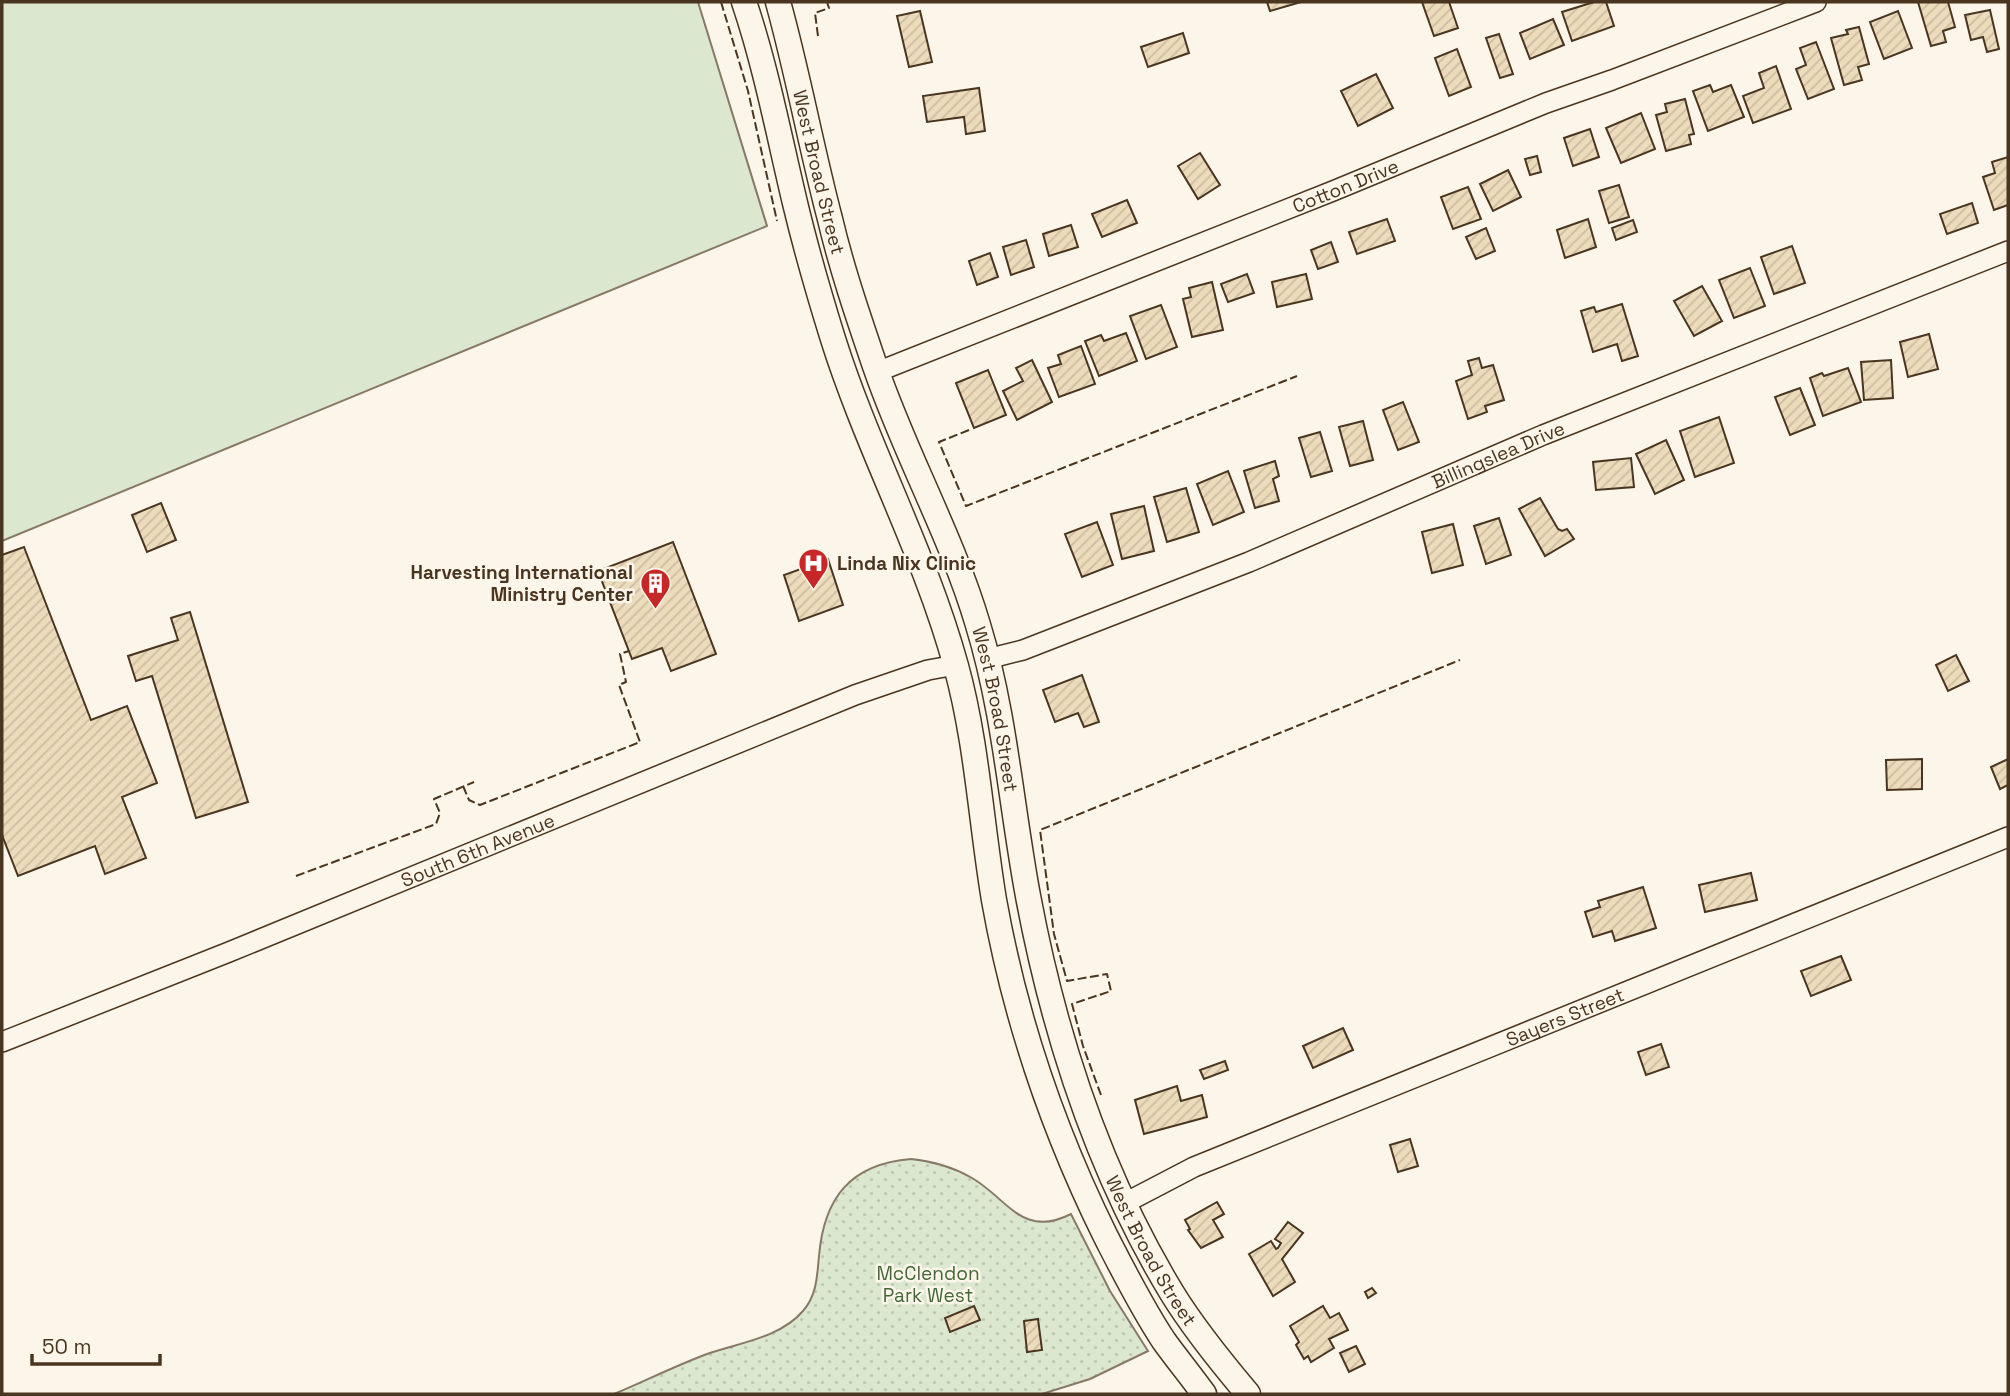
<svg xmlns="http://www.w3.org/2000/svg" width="2010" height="1396" font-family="'Space Grotesk',sans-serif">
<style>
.grass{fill:#dce7d0;stroke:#887966;stroke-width:2}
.park{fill:url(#park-dots);stroke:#887966;stroke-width:2}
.building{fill:url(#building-hatch);stroke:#4a3520;stroke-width:2}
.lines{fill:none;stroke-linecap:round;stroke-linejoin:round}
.minor-casing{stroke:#4a3520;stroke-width:22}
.major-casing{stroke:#4a3520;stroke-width:27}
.minor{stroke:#fbf6e9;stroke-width:19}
.major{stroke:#fbf6e9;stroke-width:24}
.fence{stroke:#4a3520;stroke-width:2;stroke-dasharray:9 3.5;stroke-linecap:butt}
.labels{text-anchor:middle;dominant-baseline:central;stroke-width:5;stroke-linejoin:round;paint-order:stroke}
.street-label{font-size:19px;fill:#4a3520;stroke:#fbf6e9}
.poi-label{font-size:19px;font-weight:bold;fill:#4a3520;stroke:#fbf6e9;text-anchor:start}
.park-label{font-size:19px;fill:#436837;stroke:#fbf6e9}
</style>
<defs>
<pattern id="park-dots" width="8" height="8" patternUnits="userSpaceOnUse" patternTransform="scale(1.75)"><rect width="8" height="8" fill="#dce7d0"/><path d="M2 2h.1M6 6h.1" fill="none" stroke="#bec7b2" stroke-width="1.8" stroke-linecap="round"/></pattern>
<pattern id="building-hatch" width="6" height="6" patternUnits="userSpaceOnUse" patternTransform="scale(1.75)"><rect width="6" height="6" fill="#ecdcbc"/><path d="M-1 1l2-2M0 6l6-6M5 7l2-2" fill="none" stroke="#ccbda1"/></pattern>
</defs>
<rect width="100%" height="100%" fill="#fbf6e9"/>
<polygon class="grass" points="2,2 698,2 767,226 2,541"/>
<path class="park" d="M 911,1159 C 932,1161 953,1167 972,1178 C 1007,1198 1022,1239 1071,1214 L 1110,1291 L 1148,1351 L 1090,1379 L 1042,1394 L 614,1394 C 645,1381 675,1366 707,1354 C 738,1343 780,1338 803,1311 C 817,1295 817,1276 819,1256 C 824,1198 850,1164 911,1159 Z"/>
<g class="building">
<polygon points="1267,2 1301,2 1270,11"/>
<polygon points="1422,2 1449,2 1458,28 1434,36"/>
<polygon points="1594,2 1606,2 1614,26 1572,41 1562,12"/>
<polygon points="1918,2 1948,2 1955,27 1943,31 1946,42 1931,46"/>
<polygon points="1990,10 1999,49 1987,52 1983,37 1971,40 1965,15"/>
<polygon points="920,11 932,62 909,67 897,16"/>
<polygon points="1898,11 1912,48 1884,59 1870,22"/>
<polygon points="1553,19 1564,45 1530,59 1520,33"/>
<polygon points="1859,27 1869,64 1858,67 1862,80 1844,85 1831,38 1848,34 1846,30"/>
<polygon points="1183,33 1189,53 1148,67 1141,47"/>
<polygon points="1499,34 1513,74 1500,78 1486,38"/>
<polygon points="1816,42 1834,89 1808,99 1796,69 1806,65 1800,48"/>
<polygon points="1457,49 1471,87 1449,96 1435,58"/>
<polygon points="1776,66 1791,109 1753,123 1743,96 1764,88 1759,73"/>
<polygon points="1376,74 1393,108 1358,126 1341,91"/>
<polygon points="1710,85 1713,92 1731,85 1744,117 1708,131 1693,91"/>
<polygon points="979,88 985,131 966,134 964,117 927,122 923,96"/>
<polygon points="1685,99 1694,134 1689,135 1691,144 1666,151 1656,115 1667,112 1665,104"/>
<polygon points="1641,113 1655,149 1621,163 1606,128"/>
<polygon points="1590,129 1599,157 1573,166 1564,138"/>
<polygon points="1200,153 1220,185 1198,199 1178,166"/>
<polygon points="1537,156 1541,172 1530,175 1525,159"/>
<polygon points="2008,157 2008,205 1994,210 1983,177 1995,173 1992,162"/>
<polygon points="1508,170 1521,197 1493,211 1480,184"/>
<polygon points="1619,185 1629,217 1609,223 1599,191"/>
<polygon points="1468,187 1481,219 1453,229 1441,197"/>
<polygon points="1127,200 1137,223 1102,237 1092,214"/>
<polygon points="1972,203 1978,223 1947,234 1940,214"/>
<polygon points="1387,219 1395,241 1357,254 1349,232"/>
<polygon points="1588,219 1596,247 1565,258 1557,230"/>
<polygon points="1633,220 1637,232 1616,240 1612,228"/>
<polygon points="1071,225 1078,247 1049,256 1043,234"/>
<polygon points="1486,228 1495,251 1476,259 1466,237"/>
<polygon points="1026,240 1034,267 1011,275 1003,247"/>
<polygon points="1331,242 1338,262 1318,269 1311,250"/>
<polygon points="1792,246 1805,283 1774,294 1761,257"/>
<polygon points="990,253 998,277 977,285 969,261"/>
<polygon points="1750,268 1765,306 1734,318 1719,280"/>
<polygon points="1247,274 1254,293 1228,302 1221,284"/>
<polygon points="1306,274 1312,299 1277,307 1272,282"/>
<polygon points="1212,282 1223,330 1192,337 1183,299 1191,297 1189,288"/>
<polygon points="1702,286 1722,321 1694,336 1674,301"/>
<polygon points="1622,304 1638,356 1622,361 1617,344 1593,352 1581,311 1594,307 1596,312"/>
<polygon points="1161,305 1177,347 1146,359 1130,316"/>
<polygon points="1126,333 1137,361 1099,376 1085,341 1101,335 1104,341"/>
<polygon points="1929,334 1938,369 1908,377 1900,342"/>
<polygon points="1081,346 1095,384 1059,397 1048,368 1061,364 1058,355"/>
<polygon points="1479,358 1482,368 1493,365 1504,400 1485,406 1487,412 1468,419 1456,381 1472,375 1468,361"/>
<polygon points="1032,360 1052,402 1017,420 1003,391 1023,381 1016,368"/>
<polygon points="1891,360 1893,398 1864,400 1861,362"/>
<polygon points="1848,368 1861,402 1823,416 1810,378 1822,373 1824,376"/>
<polygon points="988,370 1006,415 974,428 956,383"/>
<polygon points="1800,388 1815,425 1790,435 1775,397"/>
<polygon points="1403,402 1419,442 1398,450 1383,410"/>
<polygon points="1719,417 1734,463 1695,477 1680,431"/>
<polygon points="1363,421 1373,460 1350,466 1339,427"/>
<polygon points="1320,432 1332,471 1311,477 1299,438"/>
<polygon points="1666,440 1684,480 1655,494 1636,454"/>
<polygon points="1631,458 1634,487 1596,490 1593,462"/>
<polygon points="1275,461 1279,476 1273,479 1279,501 1255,508 1244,471"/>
<polygon points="1228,471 1244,512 1213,525 1197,484"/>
<polygon points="1186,488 1199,532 1167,542 1154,497"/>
<polygon points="1540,498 1558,529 1562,531 1567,529 1574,539 1545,556 1519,509"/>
<polygon points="161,503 176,540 147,552 132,515"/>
<polygon points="1144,506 1154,551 1122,559 1111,514"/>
<polygon points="1499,518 1511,555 1486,564 1474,526"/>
<polygon points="1097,522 1113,565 1082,577 1065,534"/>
<polygon points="1453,524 1463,565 1432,573 1422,532"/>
<polygon points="673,542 716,654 671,671 662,648 632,659 598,571"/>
<polygon points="24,547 91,720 127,706 157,783 122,797 146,858 105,874 95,846 18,876 2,835 2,555"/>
<polygon points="828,559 843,605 799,621 784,575"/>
<polygon points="190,612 248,802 196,818 152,676 136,681 128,656 178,640 171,618"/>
<polygon points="1956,655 1969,681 1948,691 1936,665"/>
<polygon points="1082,675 1099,722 1084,727 1078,713 1055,722 1043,690"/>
<polygon points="1922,759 1922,789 1887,790 1886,760"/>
<polygon points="2008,759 2008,785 2000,789 1991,767"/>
<polygon points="1751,873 1757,900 1705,912 1699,885"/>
<polygon points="1643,887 1656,928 1615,941 1612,931 1593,937 1585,912 1600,907 1598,901"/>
<polygon points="1841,956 1851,980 1811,996 1801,971"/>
<polygon points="1343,1028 1353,1050 1313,1068 1303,1046"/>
<polygon points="1661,1044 1669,1067 1646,1075 1638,1052"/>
<polygon points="1225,1061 1228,1070 1204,1079 1200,1070"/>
<polygon points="1177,1086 1181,1101 1202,1095 1207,1117 1144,1134 1135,1100"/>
<polygon points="1410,1139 1418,1166 1398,1172 1390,1145"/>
<polygon points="1217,1202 1224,1214 1213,1220 1223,1237 1201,1248 1188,1230 1190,1229 1185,1220"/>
<polygon points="1288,1222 1303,1233 1282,1259 1295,1282 1273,1296 1249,1254 1271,1241 1276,1249 1278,1248 1281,1243 1275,1239"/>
<polygon points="1372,1288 1376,1293 1368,1298 1365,1292"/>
<polygon points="974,1306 980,1320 950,1332 945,1318"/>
<polygon points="1323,1306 1330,1318 1339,1313 1348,1330 1329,1339 1334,1348 1311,1362 1308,1356 1304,1359 1296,1345 1299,1342 1290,1326"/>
<polygon points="1038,1319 1042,1350 1027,1352 1024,1321"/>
<polygon points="1356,1346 1365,1364 1349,1372 1340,1353"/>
</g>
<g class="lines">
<defs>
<g id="minor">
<path id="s1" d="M 877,372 L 1333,191 L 1546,103 L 1612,80 L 1816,2"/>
<path id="s2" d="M 987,659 L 1023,650 L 1249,562 L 1543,435 L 2008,251"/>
<path id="s3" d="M 2,1042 L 229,952 L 855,695 L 928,670 L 956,665"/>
<path id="s4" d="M 1125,1203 L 1194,1167 L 2008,837"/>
</g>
<g id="major">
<path d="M 744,2 C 766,67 779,136 795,203 C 806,249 819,294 833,339 C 868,450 925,553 956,666 C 977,742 981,822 994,900 C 1015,1018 1053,1130 1106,1237 C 1124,1272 1142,1308 1164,1341 C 1177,1359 1191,1376 1204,1394"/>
<path id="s5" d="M 778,2 C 798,74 811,147 830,219 C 842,270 859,319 876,369 C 906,456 952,537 978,625 C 1005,713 1011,805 1028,896 C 1054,1035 1098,1171 1172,1293 C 1194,1329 1221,1362 1248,1394"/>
</g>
</defs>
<use href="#minor" class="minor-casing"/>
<use href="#major" class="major-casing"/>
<use href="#minor" class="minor"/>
<use href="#major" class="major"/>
<g class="fence">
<polyline points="721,2 748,91 777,221"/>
<polyline points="807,2 817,2"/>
<polyline points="818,36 815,13 829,8 827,2"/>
<polyline points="969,430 939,442 966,506 1297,376"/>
<polyline points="463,786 469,800 480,805 640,742 619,685 626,682 620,654 629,651"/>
<polyline points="296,876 436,824 440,813 434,799 474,782"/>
<polyline points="1101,1095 1083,1046 1072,1004 1111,991 1107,974 1067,981 1054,934 1040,830 1460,660"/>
</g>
</g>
<defs>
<symbol id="hospital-pin" viewBox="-11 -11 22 30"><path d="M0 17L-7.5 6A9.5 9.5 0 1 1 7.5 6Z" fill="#c62828" stroke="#fbf6e9"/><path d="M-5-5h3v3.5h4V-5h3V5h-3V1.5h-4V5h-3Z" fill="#fff"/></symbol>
<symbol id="building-pin" viewBox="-11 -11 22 30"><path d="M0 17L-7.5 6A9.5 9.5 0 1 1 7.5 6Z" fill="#c62828" stroke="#fbf6e9"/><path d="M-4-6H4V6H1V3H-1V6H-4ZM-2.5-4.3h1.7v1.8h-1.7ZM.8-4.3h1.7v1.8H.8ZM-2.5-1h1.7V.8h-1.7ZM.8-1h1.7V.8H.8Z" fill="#fff"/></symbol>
</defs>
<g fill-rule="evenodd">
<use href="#hospital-pin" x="796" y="546" width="35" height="47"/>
<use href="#building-pin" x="638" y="566" width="35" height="47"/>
</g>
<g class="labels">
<g class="street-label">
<text stroke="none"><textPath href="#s5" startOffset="175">West Broad Street</textPath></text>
<text stroke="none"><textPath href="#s1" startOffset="504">Cotton Drive</textPath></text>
<text stroke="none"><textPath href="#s2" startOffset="551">Billingslea Drive</textPath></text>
<text stroke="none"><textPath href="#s5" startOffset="742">West Broad Street</textPath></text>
<text stroke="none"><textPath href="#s3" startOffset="513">South 6th Avenue</textPath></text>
<text stroke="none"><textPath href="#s4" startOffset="478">Sayers Street</textPath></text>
<text stroke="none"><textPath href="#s5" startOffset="1309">West Broad Street</textPath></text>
</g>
<g class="poi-label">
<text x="837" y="563">Linda Nix Clinic</text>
<text x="633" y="572" text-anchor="end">Harvesting International<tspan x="633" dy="22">Ministry Center</tspan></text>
</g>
<g class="park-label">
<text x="928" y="1273">McClendon<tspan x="928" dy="22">Park West</tspan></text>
</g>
</g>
<rect width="2010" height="1396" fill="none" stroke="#4a3520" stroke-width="7"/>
<path d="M32 1354v10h128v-10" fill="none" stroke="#4a3520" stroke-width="3.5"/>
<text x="42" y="1354" font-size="21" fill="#4a3520" stroke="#fbf6e9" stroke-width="5" paint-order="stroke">50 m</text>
</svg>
